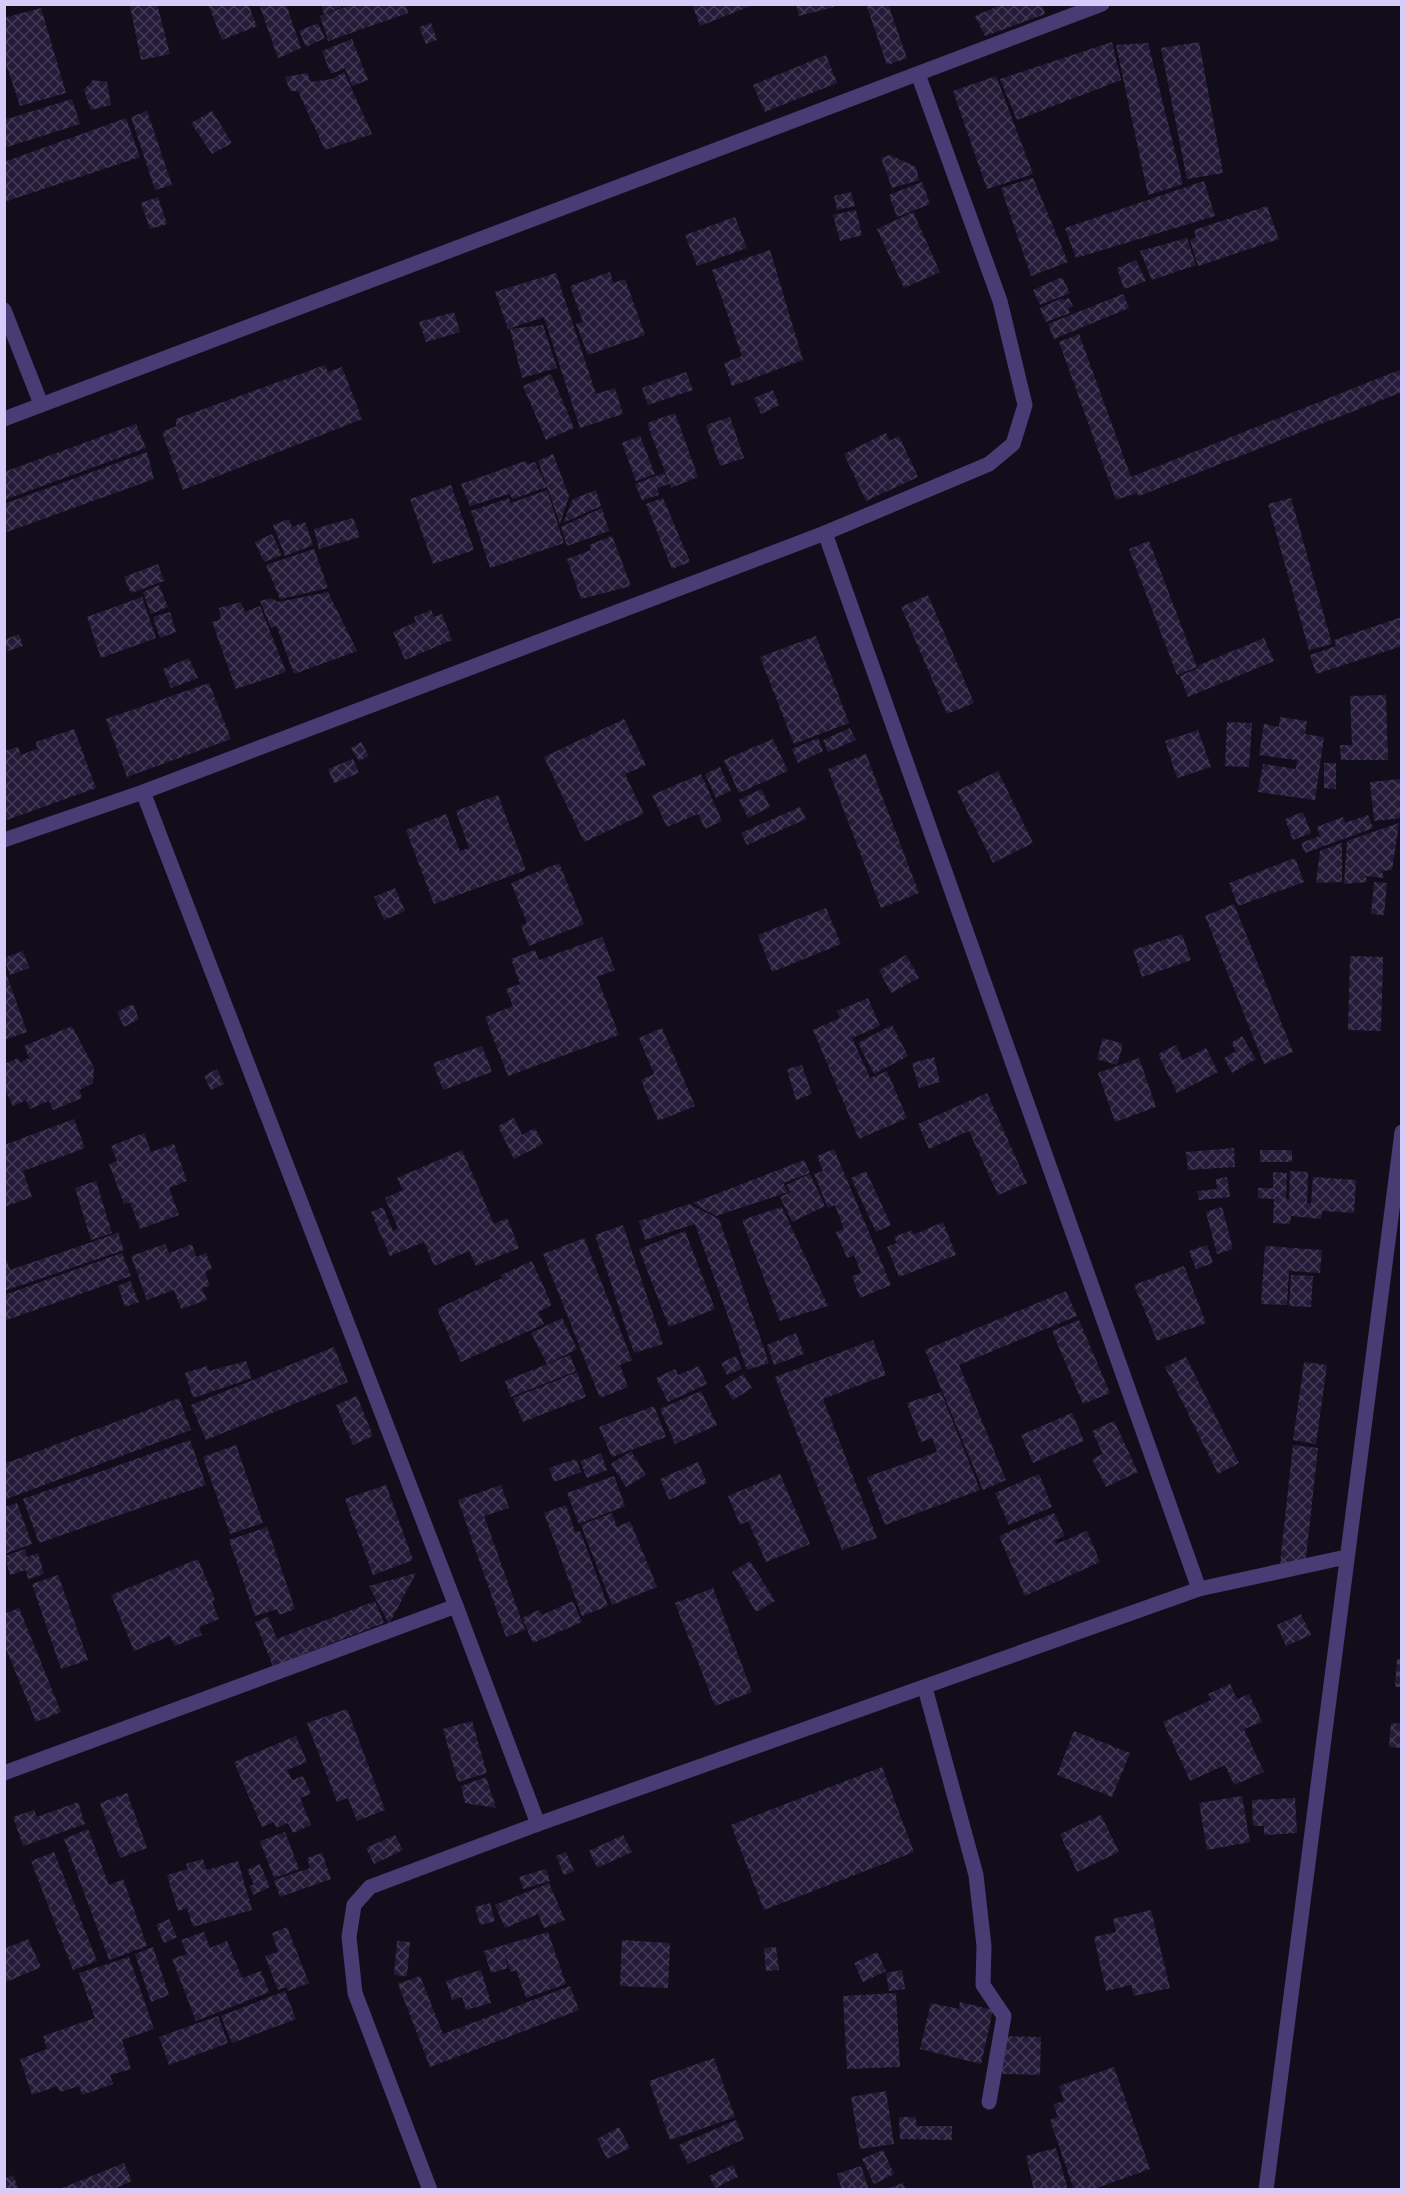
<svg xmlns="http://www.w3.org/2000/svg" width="1406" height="2194" font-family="Inter,sans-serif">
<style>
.building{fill:url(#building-cross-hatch)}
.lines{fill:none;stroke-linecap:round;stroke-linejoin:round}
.minor{stroke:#473d74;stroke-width:15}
</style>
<defs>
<pattern id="building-cross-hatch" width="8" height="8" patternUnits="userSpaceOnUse" patternTransform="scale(1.5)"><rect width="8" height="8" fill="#251b39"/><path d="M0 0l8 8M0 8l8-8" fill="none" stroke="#443b56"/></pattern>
</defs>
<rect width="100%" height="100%" fill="#110d1a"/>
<g class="building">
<polygon points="137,4 157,4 170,54 141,60 130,6"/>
<polygon points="208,4 248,4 257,26 222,40"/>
<polygon points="259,4 286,4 301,48 278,58"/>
<polygon points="321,4 340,4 341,7 324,14"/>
<polygon points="353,4 406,4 408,13 328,41 320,16"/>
<polygon points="692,4 753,4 753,5 700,26"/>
<polygon points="796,4 834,4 834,7 799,16"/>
<polygon points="866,4 888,4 907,58 887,65"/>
<polygon points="1003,4 1042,4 1045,14 985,36 975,16"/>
<polygon points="41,8 66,93 20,106 4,58 4,18"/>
<polygon points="318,23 325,38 306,47 299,31"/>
<polygon points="431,23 437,40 426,44 419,27"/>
<polygon points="352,39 368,80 352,86 345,68 331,74 322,51"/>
<polygon points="1112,42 1121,80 1017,120 1000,79"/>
<polygon points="1199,42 1223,173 1187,179 1161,48"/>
<polygon points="1148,43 1183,184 1148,195 1116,45"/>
<polygon points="826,55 837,83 765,112 753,85"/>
<polygon points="344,72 372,134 325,150 298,91 290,91 285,77 307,73 311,82 332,79"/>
<polygon points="996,76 1033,174 987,189 953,91"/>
<polygon points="93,80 107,82 111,105 91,110 84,90"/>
<polygon points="72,99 80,124 4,148 4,120"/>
<polygon points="147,111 172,185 155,190 131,117"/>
<polygon points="212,111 232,143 212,154 191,123"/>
<polygon points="126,118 140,157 4,202 4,162"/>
<polygon points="890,155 916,167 919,180 892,188 881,158"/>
<polygon points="1033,178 1068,262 1031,276 1001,188"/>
<polygon points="1204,181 1215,216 1076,258 1065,228"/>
<polygon points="922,182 930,204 897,217 889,195"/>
<polygon points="851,192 855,206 837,210 834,196"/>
<polygon points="158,197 167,224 150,229 141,203"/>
<polygon points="1267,206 1279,239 1198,266 1190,240 1196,237 1194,230"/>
<polygon points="856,210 862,235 840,241 833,215"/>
<polygon points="913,212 940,272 904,288 877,229"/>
<polygon points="735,217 747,248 697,266 685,235"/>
<polygon points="1187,238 1196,265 1152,280 1140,251"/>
<polygon points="770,250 803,360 732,386 724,363 742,356 712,270"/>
<polygon points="1136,260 1146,281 1124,289 1117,268"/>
<polygon points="610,272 613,283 625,279 645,335 588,355 576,324 583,322 570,286"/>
<polygon points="556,273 596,394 615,388 623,414 580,428 544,317 508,329 495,292"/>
<polygon points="1062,277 1070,293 1040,305 1033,290"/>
<polygon points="1123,294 1129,308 1054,339 1048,324"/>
<polygon points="1062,298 1064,300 1069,298 1073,306 1068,309 1070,313 1046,322 1040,308"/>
<polygon points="454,312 460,332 426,342 419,322"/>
<polygon points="543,325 557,368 522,378 510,329"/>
<polygon points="1079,334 1131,477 1402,369 1402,392 1139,496 1137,493 1116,500 1059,342"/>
<polygon points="325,365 328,372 342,367 362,419 183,490 162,432 176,426 176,419"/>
<polygon points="686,372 693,390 648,405 642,388"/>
<polygon points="551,374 574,428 546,440 523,386"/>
<polygon points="773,390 779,405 761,414 754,398"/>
<polygon points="675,413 698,477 671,488 647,423"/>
<polygon points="730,417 744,458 720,466 706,425"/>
<polygon points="136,424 146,448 4,500 4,472"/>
<polygon points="886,433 890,441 899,436 918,477 866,501 844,454"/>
<polygon points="640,436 655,474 636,481 622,443"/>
<polygon points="147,452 154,479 4,533 4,504"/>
<polygon points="553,454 569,496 560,524 538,461"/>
<polygon points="525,461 528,464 535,462 547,487 513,499 509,494 470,506 461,484"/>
<polygon points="664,473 669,484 657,488 659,495 642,500 635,484"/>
<polygon points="451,485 474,550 433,564 410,499"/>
<polygon points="547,490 564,543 490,568 471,511 509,498 511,503"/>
<polygon points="596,490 601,506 563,523 573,499"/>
<polygon points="663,498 690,562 672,569 646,504"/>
<polygon points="1291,498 1332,644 1309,650 1268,504"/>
<polygon points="602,508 609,531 567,546 561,527"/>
<polygon points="353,518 360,537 319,549 314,529"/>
<polygon points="289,519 292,527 305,522 313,545 285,556 273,525"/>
<polygon points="272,534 282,555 264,562 255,542"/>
<polygon points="612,536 631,586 581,599 567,559 591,550 589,545"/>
<polygon points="1149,541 1197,667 1177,675 1129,549"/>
<polygon points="314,549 328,588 280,599 266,565"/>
<polygon points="158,564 164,581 131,593 124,577"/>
<polygon points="159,585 168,607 151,614 143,592"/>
<polygon points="328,592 357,651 294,674 276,625 271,628 260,601 271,598 278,602"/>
<polygon points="928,595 974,703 947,714 901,607"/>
<polygon points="142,597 156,638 101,658 87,617"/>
<polygon points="241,602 245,612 260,606 286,672 236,689 212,622 221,619 219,608"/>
<polygon points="431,610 434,617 442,614 452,640 405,660 393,632 416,622 414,617"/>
<polygon points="170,612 176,632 160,638 153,617"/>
<polygon points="1402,617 1402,646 1316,674 1310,655 1336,646 1334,640"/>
<polygon points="19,634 23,646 8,651 4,640"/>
<polygon points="816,636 849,723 794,744 760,657"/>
<polygon points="1264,638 1274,661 1188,697 1180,676 1198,668 1197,666"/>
<polygon points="189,658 198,678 171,688 163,669"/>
<polygon points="209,683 231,739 127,777 106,719"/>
<polygon points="1386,695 1388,760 1341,760 1340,745 1352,745 1350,696"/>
<polygon points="1280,717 1307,721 1305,734 1324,737 1315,800 1258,792 1263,764 1296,769 1297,760 1259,755 1264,724 1279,727"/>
<polygon points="624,719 646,765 625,774 644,814 584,842 544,757"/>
<polygon points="1227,722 1252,723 1249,767 1225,766"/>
<polygon points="850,728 856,740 828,752 823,740"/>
<polygon points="74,729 96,788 4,821 4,751 18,747 21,755 37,749 36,742"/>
<polygon points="1198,730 1211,767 1177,778 1165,741"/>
<polygon points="818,738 823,751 798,763 792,749"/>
<polygon points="773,739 788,771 739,793 724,760"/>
<polygon points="361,742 369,756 359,761 351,748"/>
<polygon points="866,754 919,893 881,908 828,769"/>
<polygon points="353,759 359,773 334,783 328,769"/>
<polygon points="1324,763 1336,763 1336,789 1324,788"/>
<polygon points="720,767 731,791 716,798 705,774"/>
<polygon points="998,771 1033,843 993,863 957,791"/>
<polygon points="701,774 722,821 705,829 698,814 667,827 652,795"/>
<polygon points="1400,779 1402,818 1374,821 1370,782"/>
<polygon points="761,789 770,807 748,818 739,800"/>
<polygon points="498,795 526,870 434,904 406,830 446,814 460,851 469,848 456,811"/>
<polygon points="800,807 806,819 747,845 741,833"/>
<polygon points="1303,812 1311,833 1293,840 1285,819"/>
<polygon points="1368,815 1373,828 1305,853 1301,843 1320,836 1317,827 1343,817 1345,823"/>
<polygon points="1399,823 1392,870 1382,871 1384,878 1366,876 1367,882 1344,884 1347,841"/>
<polygon points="1342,843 1342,882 1316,883 1320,851"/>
<polygon points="1295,858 1304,882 1238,906 1229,883"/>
<polygon points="559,863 584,924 529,946 521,926 527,923 511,883"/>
<polygon points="1374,882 1387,883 1384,915 1371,914"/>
<polygon points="395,888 405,911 384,920 374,897"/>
<polygon points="1234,904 1293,1052 1264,1064 1205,916"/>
<polygon points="826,908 841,944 772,972 758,935"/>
<polygon points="1182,934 1191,960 1142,977 1133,950"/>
<polygon points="602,937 615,970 597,977 619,1035 508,1076 485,1017 513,1006 506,989 520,984 511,959 535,950 539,960"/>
<polygon points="23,951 29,968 10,975 4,958"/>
<polygon points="906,955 919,978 891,993 879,970"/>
<polygon points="1350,956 1383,957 1381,1031 1348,1030"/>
<polygon points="4,968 27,1032 4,1040"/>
<polygon points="868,998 880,1026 852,1038 870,1078 887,1071 907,1118 859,1139 813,1030 840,1018 837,1011"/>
<polygon points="133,1004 139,1019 124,1027 117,1012"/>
<polygon points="892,1025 908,1056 874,1074 858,1043"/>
<polygon points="72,1026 94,1068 93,1083 79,1090 82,1098 53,1110 49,1101 30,1109 26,1100 13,1106 4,1088 4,1064 18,1058 20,1063 29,1058 24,1046"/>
<polygon points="662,1028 695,1106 658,1121 641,1080 654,1074 639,1038"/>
<polygon points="1242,1036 1256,1059 1232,1073 1224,1058 1236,1051 1231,1043"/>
<polygon points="1103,1038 1123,1044 1117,1065 1097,1059"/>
<polygon points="1176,1045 1183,1060 1206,1048 1218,1072 1177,1093 1158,1054"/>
<polygon points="482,1046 492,1072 443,1090 433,1063"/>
<polygon points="934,1057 940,1082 919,1088 912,1063"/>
<polygon points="1139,1058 1156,1107 1115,1122 1098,1073"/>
<polygon points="802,1065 812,1094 796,1100 787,1069"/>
<polygon points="217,1069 224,1084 211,1090 204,1076"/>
<polygon points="987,1093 1027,1183 998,1195 969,1131 929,1149 918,1124"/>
<polygon points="514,1118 522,1135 535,1128 543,1144 514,1159 498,1126"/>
<polygon points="74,1119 85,1148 23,1171 32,1197 4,1207 4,1145"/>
<polygon points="144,1133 151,1152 174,1144 187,1181 169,1188 179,1215 140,1229 130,1202 124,1204 109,1164 117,1161 111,1146"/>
<polygon points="1234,1148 1235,1167 1188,1170 1186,1152"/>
<polygon points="834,1149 891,1285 860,1298 852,1276 861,1273 854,1255 847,1258 836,1232 844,1229 835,1205 828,1208 814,1174 823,1171 817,1156"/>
<polygon points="462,1150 494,1224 507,1218 519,1248 476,1266 469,1251 434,1266 424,1242 390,1256 371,1212 383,1207 393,1231 398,1228 385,1198 403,1190 397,1178"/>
<rect x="1260" y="1150" width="32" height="12"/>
<polygon points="804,1160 810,1173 783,1183 788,1192 716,1216 693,1203"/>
<polygon points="866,1171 891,1225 876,1232 851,1178"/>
<polygon points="1290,1171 1308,1172 1307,1203 1311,1204 1313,1177 1356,1180 1354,1213 1322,1211 1321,1219 1291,1216 1290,1224 1273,1223 1274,1199 1258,1198 1258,1188 1273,1188 1273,1172 1287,1173 1286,1199 1289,1199"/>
<polygon points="810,1174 825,1206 792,1222 780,1197 790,1192 786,1185"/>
<polygon points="1227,1177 1230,1197 1199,1200 1197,1191 1217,1189 1216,1179"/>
<polygon points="96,1181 112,1233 91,1240 75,1188"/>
<polygon points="689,1204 719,1219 769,1363 747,1370 695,1224 645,1240 639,1221"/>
<polygon points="782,1207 828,1306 780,1321 742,1220"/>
<polygon points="1222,1207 1233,1249 1217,1254 1206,1212"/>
<polygon points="943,1222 956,1255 899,1277 887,1247 897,1243 894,1237 912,1230 913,1235"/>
<polygon points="623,1225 663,1344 634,1353 595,1235"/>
<polygon points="685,1231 715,1309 669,1327 639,1249"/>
<polygon points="118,1233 124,1250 4,1291 4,1253 10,1270"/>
<polygon points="584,1238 632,1360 620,1365 628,1387 600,1398 543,1254"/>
<polygon points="165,1244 169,1253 192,1244 196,1257 206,1253 212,1269 205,1272 210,1286 202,1288 207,1300 181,1309 174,1290 147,1300 131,1256"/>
<polygon points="1207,1245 1213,1263 1196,1269 1189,1251"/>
<polygon points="1265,1246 1322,1250 1320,1273 1289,1271 1287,1305 1261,1304"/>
<polygon points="122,1253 131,1276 4,1321 4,1295"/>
<polygon points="532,1261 552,1305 538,1312 544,1324 461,1362 437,1309 502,1278 501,1275"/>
<polygon points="1184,1266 1206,1323 1157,1341 1134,1285"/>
<polygon points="1291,1275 1313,1276 1311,1307 1289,1306"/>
<polygon points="130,1281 139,1302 125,1307 118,1286"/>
<polygon points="1066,1291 1077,1316 959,1365 1006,1480 983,1490 925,1350"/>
<polygon points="562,1318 577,1349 547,1364 531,1333"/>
<polygon points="1079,1320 1110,1393 1083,1404 1052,1331"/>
<polygon points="796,1333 804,1354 774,1365 767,1345"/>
<polygon points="873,1340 886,1375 823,1399 877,1538 842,1550 775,1377"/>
<polygon points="334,1347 348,1382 206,1440 191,1405"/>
<polygon points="570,1355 576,1371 511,1397 505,1381"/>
<polygon points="736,1356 742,1369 727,1375 721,1363"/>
<polygon points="1186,1357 1239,1463 1218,1474 1165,1367"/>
<polygon points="246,1361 252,1378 193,1398 185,1373 207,1366 209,1371"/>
<polygon points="1304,1362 1327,1365 1316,1444 1293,1440"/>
<polygon points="699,1366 707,1384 668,1402 656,1378 675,1369 678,1375"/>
<polygon points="577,1372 586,1397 523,1422 513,1398"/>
<polygon points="743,1374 752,1388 733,1400 725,1386"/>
<polygon points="701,1391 717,1425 675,1444 660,1409"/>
<polygon points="941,1392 980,1490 885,1525 867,1477 937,1452 932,1438 921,1442 907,1403"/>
<polygon points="357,1396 373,1436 353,1445 336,1405"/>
<polygon points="179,1398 191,1430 4,1500 4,1464"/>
<polygon points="654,1406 666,1437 612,1457 599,1427"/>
<polygon points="1072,1413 1084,1441 1033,1463 1021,1435"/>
<polygon points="1114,1421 1138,1472 1106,1487 1092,1459 1103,1454 1092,1431"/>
<polygon points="190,1440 206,1485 39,1543 23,1499"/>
<polygon points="236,1445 263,1523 230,1534 203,1457"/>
<polygon points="1293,1445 1318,1448 1305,1566 1280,1563"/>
<polygon points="631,1451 646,1475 626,1487 611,1464"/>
<polygon points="601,1453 607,1470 587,1478 580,1461"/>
<polygon points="576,1459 581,1472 554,1482 549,1468"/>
<polygon points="698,1462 707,1483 669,1500 660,1479"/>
<polygon points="780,1474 810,1544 766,1562 748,1521 740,1525 728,1496"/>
<polygon points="1039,1474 1052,1507 1009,1525 995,1493"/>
<polygon points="614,1476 625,1506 579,1524 567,1493"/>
<polygon points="386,1485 413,1560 373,1575 345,1499"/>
<polygon points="501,1485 509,1508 484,1516 525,1630 506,1637 458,1500"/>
<polygon points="17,1503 32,1544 4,1554 4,1507"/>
<polygon points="566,1505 575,1532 580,1531 608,1606 582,1616 544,1513"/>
<polygon points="612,1513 617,1527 630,1521 657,1587 612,1605 581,1525"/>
<polygon points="1054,1513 1065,1536 1055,1540 1056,1544 1087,1531 1100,1562 1025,1596 999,1536"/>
<polygon points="267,1527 295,1609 279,1615 277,1609 255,1616 229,1540"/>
<polygon points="25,1549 27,1557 38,1553 44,1574 28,1579 26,1570 10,1575 5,1556"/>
<polygon points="198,1559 215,1600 212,1602 219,1619 199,1627 202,1635 175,1646 170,1636 134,1651 111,1595"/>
<polygon points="750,1561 775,1601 756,1612 732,1572"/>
<polygon points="416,1573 389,1624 369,1586"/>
<polygon points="58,1575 88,1660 61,1669 32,1584"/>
<polygon points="713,1588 752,1692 715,1706 675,1603"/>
<polygon points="375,1601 384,1623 273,1666 255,1622 268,1617 277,1639"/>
<polygon points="573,1601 582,1622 533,1643 522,1618 539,1610 542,1615"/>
<polygon points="19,1608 61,1712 36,1722 4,1644 4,1614"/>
<polygon points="1301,1614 1311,1635 1286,1646 1277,1625"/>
<polygon points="1397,1659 1402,1659 1402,1687 1395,1687"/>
<polygon points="1230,1684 1237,1699 1249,1694 1262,1722 1244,1729 1264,1772 1234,1785 1225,1765 1190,1781 1163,1722 1211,1700 1208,1694"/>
<polygon points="347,1709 385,1810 357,1821 348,1798 337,1802 307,1723"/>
<polygon points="472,1721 487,1773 458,1782 443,1729"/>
<polygon points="1391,1723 1402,1724 1402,1748 1389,1747"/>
<polygon points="1074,1731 1130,1753 1112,1797 1057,1775"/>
<polygon points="296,1736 307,1762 287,1770 292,1780 303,1776 311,1794 300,1798 311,1825 293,1833 288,1823 276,1828 274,1822 262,1827 234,1762"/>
<polygon points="882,1767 914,1852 764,1910 731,1825"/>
<polygon points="486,1777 496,1808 465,1803 461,1786"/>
<polygon points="127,1793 147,1848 120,1858 100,1803"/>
<polygon points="1242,1796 1250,1842 1207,1850 1199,1803"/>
<polygon points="1295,1798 1297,1833 1264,1835 1264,1826 1253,1826 1252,1800"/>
<polygon points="78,1802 85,1824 23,1846 13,1817 34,1810 37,1817"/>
<polygon points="1101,1815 1119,1852 1077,1872 1060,1834"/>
<polygon points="88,1829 109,1885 123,1879 147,1946 109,1960 64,1839"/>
<polygon points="285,1832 299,1869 274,1878 260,1841"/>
<polygon points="395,1835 403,1850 374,1864 366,1848"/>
<polygon points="623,1835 632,1852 597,1868 589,1851"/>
<polygon points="54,1852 97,1961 73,1970 31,1861"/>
<polygon points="566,1852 574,1871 564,1875 556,1856"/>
<polygon points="322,1853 331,1879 280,1897 274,1880 310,1868 307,1858"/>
<polygon points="203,1859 206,1870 238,1861 252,1910 193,1927 187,1908 178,1911 167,1875 188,1869 186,1864"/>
<polygon points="260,1864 270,1887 253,1895 250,1886 254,1884 247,1870"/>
<polygon points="546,1869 550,1881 523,1889 519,1877"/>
<polygon points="549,1883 565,1920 544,1928 538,1914 505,1928 495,1905"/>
<polygon points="490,1903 495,1921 480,1925 475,1907"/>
<polygon points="1151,1910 1170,1988 1134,1996 1131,1985 1106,1991 1094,1937 1116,1932 1113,1919"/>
<polygon points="169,1919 177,1937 164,1943 156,1925"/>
<polygon points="287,1927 309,1983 288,1991 286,1987 278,1990 265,1956 278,1952 272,1933"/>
<polygon points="204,1932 210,1948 227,1941 242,1978 261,1971 269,1992 196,2021 172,1959 187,1954 181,1940"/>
<polygon points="548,1932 566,1984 526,1998 516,1970 511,1972 504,1951 508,1968 491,1973 484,1951"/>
<polygon points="28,1939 41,1967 4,1983 4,1949"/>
<polygon points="622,1940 670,1943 668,1988 620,1986"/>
<polygon points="397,1941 410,1942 407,1976 394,1975"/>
<polygon points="153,1947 169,1995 151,2002 135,1954"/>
<polygon points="776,1947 779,1970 766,1971 764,1948"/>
<polygon points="877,1952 886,1971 863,1982 854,1963"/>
<polygon points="129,1957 154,2029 122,2040 131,2069 110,2075 113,2084 82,2095 79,2086 60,2092 57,2086 32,2095 20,2059 47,2049 43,2036 95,2018 79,1973"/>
<polygon points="481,1970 491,2003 466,2010 462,1997 452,2000 446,1981"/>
<polygon points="902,1970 905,1989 889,1991 886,1973"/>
<polygon points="420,1976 443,2034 570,1986 579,2010 430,2067 398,1984"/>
<polygon points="285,1991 296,2019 232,2043 221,2016"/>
<polygon points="896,1993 900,2067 847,2069 843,1996"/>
<polygon points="960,2002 993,2010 981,2064 920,2049 931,2003 959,2009"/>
<polygon points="218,2016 228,2043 169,2065 159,2037"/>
<polygon points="1003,2036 1041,2037 1040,2075 1002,2074"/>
<polygon points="714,2058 735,2117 670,2140 649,2081"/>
<polygon points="1114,2067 1150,2169 1091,2190 1074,2190 1050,2120 1058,2117 1053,2104 1064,2101 1059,2086"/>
<polygon points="886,2091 894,2144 860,2149 851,2097"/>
<polygon points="899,2117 916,2117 916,2126 952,2126 952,2140 900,2139"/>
<polygon points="736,2120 744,2139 688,2164 679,2145"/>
<polygon points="619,2127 630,2148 607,2159 597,2139"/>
<polygon points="1056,2148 1068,2190 1034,2190 1026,2156"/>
<polygon points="883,2150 894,2174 874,2184 862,2159"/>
<polygon points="124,2163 132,2181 111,2190 57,2190"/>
<polygon points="733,2165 738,2177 715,2188 709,2176"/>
<polygon points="861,2166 869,2190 842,2190 837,2174"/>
<polygon points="13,2175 19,2190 4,2190 4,2179"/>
<polygon points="903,2183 906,2190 887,2190 887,2189"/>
</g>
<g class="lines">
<g class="minor">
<polyline points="4,310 41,404"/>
<polyline points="4,419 1102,4"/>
<polyline points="825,533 989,464 1013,444 1025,405 1000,301 918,74"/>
<polyline points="143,792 456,1606 538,1824"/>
<polyline points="4,840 143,792 825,533 1199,1589"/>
<polyline points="925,1688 976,1875 984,1946 983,1985 1004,2016 989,2102"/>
<polyline points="4,1773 456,1606"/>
<polyline points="430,2190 355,1993 349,1937 354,1905 370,1887 538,1824 1199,1589 1346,1557"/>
<polyline points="1266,2190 1402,1132"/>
</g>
</g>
<rect width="1406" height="2194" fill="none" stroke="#d7cbf9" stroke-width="12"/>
</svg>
